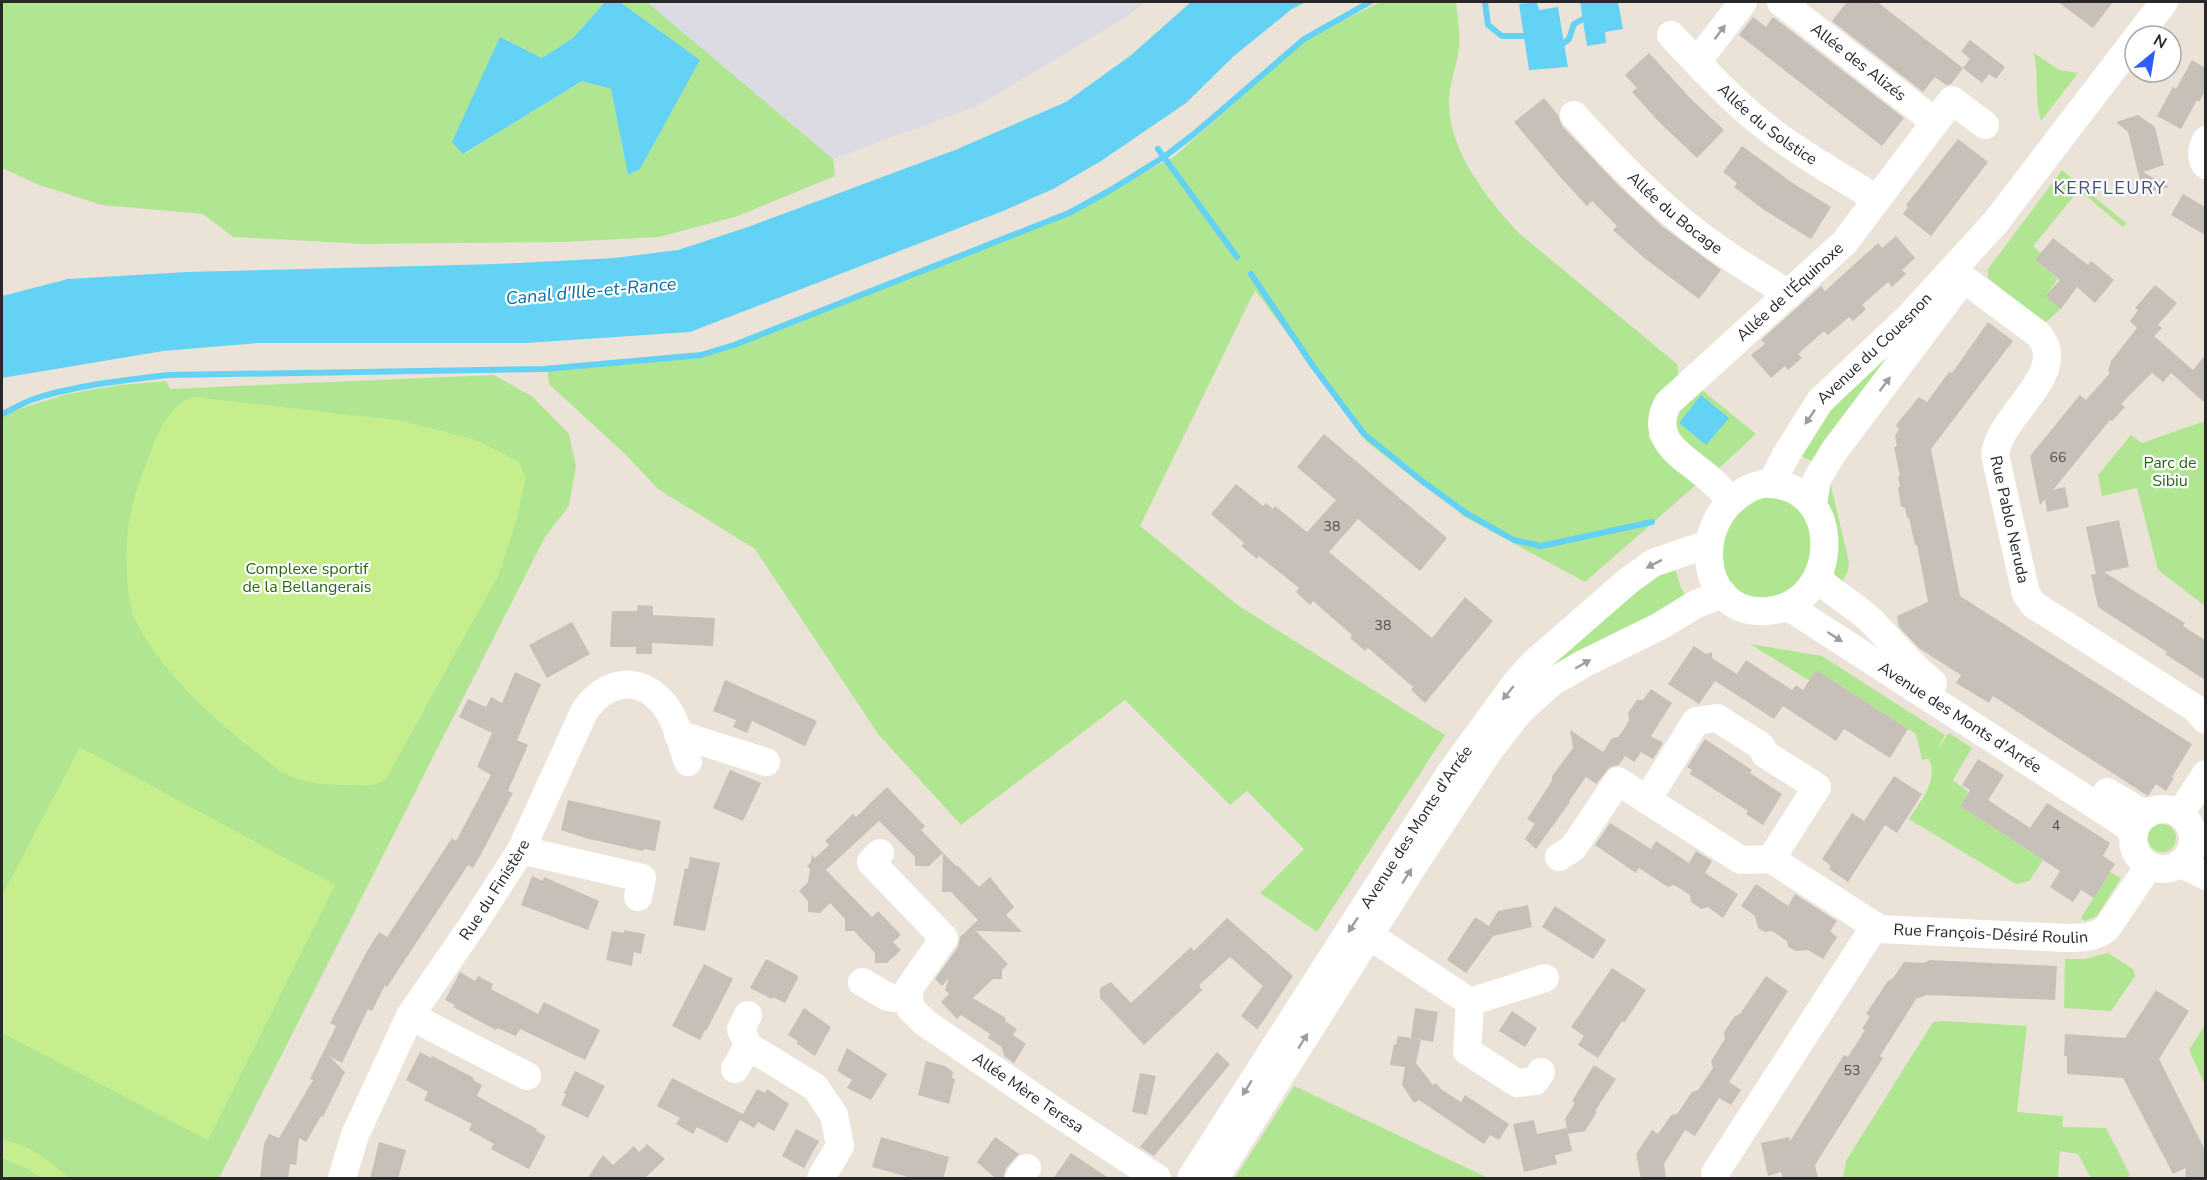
<svg xmlns="http://www.w3.org/2000/svg" width="2207" height="1180" font-family="'Nunito Sans',sans-serif">
<style>
.industrial{fill:#dcdae3}
.green{fill:#b0e691}
.pitch{fill:#c7ee8c}
.water{fill:#64d2f4}
.lines{fill:none;stroke-linecap:round;stroke-linejoin:round}
.stream{stroke:#64d2f4;stroke-width:6}
.building{fill:#c6c0b8}
.minor{stroke:#fff;stroke-width:28}
.oneway{fill:#9e9e9e}
.labels{text-anchor:middle;dominant-baseline:central;stroke-width:4.5;stroke-linejoin:round;paint-order:stroke}
.number-label{font-size:14px;fill:#504e4c}
.street-label{font-size:16px;fill:#282828;stroke:#fff}
.park-label{font-size:16px;fill:#286715;stroke:#fff}
.neighbourhood-label{font-size:18px;letter-spacing:1.5px;fill:#46517a;stroke:#fff}
.water-label{font-size:18px;font-style:italic;fill:#066d9d;stroke:#fff}
</style>
<rect width="100%" height="100%" fill="#ebe3d8"/>
<polygon class="industrial" points="647,2 1146,2 1126,17 977,106 833,159"/>
<g class="green">
<polygon points="2,2 605,2 573,38 542,58 464,154 582,81 611,89 628,175 700,60 620,2 647,2 833,159 835,176 738,216 659,237 564,242 365,244 233,237 203,214 102,205 39,185 2,168"/>
<path d="M 1381,2 L 1456,2 C 1457,16 1461,33 1459,48 C 1457,66 1449,83 1449,102 C 1448,150 1489,202 1520,234 L 1677,364 L 1679,379 L 1649,419 L 1649,438 L 1665,456 L 1697,484 L 1585,582 L 1463,516 L 1445,498 L 1415,479 L 1367,442 L 1255,290 L 1140,526 L 1239,606 L 1445,735 L 1317,932 L 1260,893 L 1304,849 L 1247,791 L 1230,805 L 1125,700 L 961,825 L 879,735 L 755,549 L 658,489 L 625,454 L 549,384 L 547,366 L 705,355 L 1089,202 L 1175,156 L 1308,37 Z"/>
<path d="M 2034,53 L 2059,70 L 2078,73 L 2041,121 C 2034,100 2039,76 2034,53 Z"/>
<polygon points="2062,170 2127,224 2123,227 2079,190 2033,246 2041,253 2035,260 2058,279 2046,295 2061,309 2045,323 1988,278 1988,269"/>
<polygon points="1957,269 1815,463 1794,452 1819,410"/>
<polygon points="494,375 533,397 569,434 576,466 569,506 545,537 219,1178 2,1178 2,416 10,412 67,394 119,385 166,381 170,389"/>
<polygon points="1697,386 1756,434 1716,471 1678,442 1671,412"/>
<polygon points="2205,421 2206,421 2205,606 2158,570 2137,488 2102,496 2098,475 2131,435 2142,443"/>
<polygon points="1830,482 1849,562 1848,571 1840,586 1834,573 1823,498"/>
<polygon points="1763,494 1795,502 1814,533 1807,576 1778,599 1741,596 1721,571 1722,527"/>
<polygon points="1673,562 1681,588 1689,602 1531,688 1587,628"/>
<path d="M 1750,644 L 1822,656 L 1945,735 L 1938,748 L 1949,733 L 1972,748 L 1953,780 L 1968,792 L 1960,806 L 2043,860 L 2029,881 L 2016,884 L 1909,819 C 1920,802 1939,780 1929,760 L 1932,758 L 1922,760 L 1916,734 L 1817,671 L 1810,681 Z"/>
<circle cx="2162" cy="838" r="14"/>
<polygon points="2110,872 2121,878 2097,916 2085,921 2081,918"/>
<polygon points="2108,953 2133,969 2135,976 2111,1011 2064,1008 2065,959 2085,959"/>
<polygon points="1944,1021 2027,1026 2017,1112 2063,1116 2062,1127 2106,1128 2130,1175 2127,1178 2091,1178 2078,1154 2060,1151 2058,1178 1843,1178 1846,1161 1933,1022"/>
<polygon points="2205,1025 2205,1085 2189,1050"/>
<polygon points="1294,1086 1305,1091 1488,1178 1235,1178"/>
</g>
<g class="pitch">
<path d="M 195,397 L 403,421 L 479,441 L 519,462 L 526,478 L 516,521 L 499,574 L 386,779 C 373,788 363,785 347,785 C 326,785 304,783 285,774 C 276,770 268,761 260,755 C 215,721 159,670 135,619 C 129,605 128,589 127,574 C 124,526 133,495 151,451 C 159,431 171,401 195,397 Z"/>
<polygon points="80,747 335,885 208,1140 2,1033 2,896"/>
<path d="M 2,1139 C 28,1145 49,1159 68,1178 L 42,1178 L 26,1168 L 2,1158 Z"/>
</g>
<g class="water">
<polygon points="605,2 620,2 700,60 640,169 628,175 611,89 582,81 463,154 452,142 500,37 542,58 573,38"/>
<polygon points="1191,2 1306,2 1292,9 1235,55 1186,103 1145,131 1101,161 1053,189 1003,211 690,332 526,343 258,343 163,351 2,378 2,296 68,279 187,272 496,264 614,258 678,250 748,227 955,150 1066,102 1130,56"/>
<polygon points="1537,2 1539,10 1558,7 1568,67 1529,70 1519,4"/>
<polygon points="1580,2 1618,2 1623,29 1605,32 1606,43 1587,46"/>
<polygon points="1701,395 1729,418 1706,445 1679,423"/>
</g>
<g class="lines">
<g class="stream">
<polyline points="1485,2 1488,25 1502,36 1524,36"/>
<polyline points="1564,43 1569,39 1574,24 1583,19"/>
<polyline points="1158,149 1237,257"/>
<polyline points="1251,274 1313,366 1364,434 1422,481 1466,513 1514,540 1541,546 1652,522"/>
<path d="M 2,414 C 11,410 21,404 31,400 C 71,386 126,380 169,375 L 544,369 L 701,355 L 734,345 L 1069,213 L 1109,191 L 1164,157 L 1194,134 L 1304,39 L 1370,2"/>
</g>
</g>
<g class="building">
<polygon points="1847,2 1877,2 1963,68 1951,84 1946,85 1935,77 1923,92 1832,21"/>
<polygon points="2058,2 2113,2 2093,28"/>
<polygon points="1753,17 1766,27 1773,17 1904,118 1882,146 1739,35"/>
<polygon points="1970,40 2005,67 1996,79 1989,74 1982,83 1963,68 1970,59 1961,51"/>
<polygon points="1649,53 1690,98 1724,130 1697,158 1658,121 1632,92 1637,88 1625,75"/>
<polygon points="2192,60 2205,68 2205,91 2199,102 2197,100 2181,129 2157,116 2173,87 2176,89"/>
<polygon points="1544,98 1558,115 1562,126 1618,185 1663,227 1721,270 1699,299 1643,257 1613,230 1617,226 1592,201 1587,206 1561,178 1514,122"/>
<polygon points="2138,115 2155,127 2164,165 2143,172 2169,187 2143,193 2128,132 2116,122"/>
<polygon points="1958,139 1988,162 1931,236 1903,214 1908,207 1906,205"/>
<polygon points="1742,146 1794,184 1831,207 1811,239 1764,210 1734,187 1737,183 1723,172"/>
<polygon points="2183,194 2205,207 2205,235 2171,215"/>
<polygon points="1896,236 1915,258 1902,270 1906,274 1892,287 1888,282 1862,305 1866,309 1853,321 1849,317 1828,335 1824,331 1798,354 1802,358 1788,370 1785,366 1771,378 1751,355 1765,344 1761,340 1821,286 1825,291 1878,243 1882,248"/>
<polygon points="2053,238 2088,265 2091,261 2114,280 2095,303 2077,287 2061,309 2045,296 2060,280 2035,260"/>
<polygon points="2155,285 2177,303 2158,325 2162,328 2154,336 2193,370 2205,355 2205,403 2171,373 2163,382 2152,373 2121,404 2125,407 2112,421 2110,420 2053,490 2065,487 2069,507 2047,512 2045,499 2040,505 2030,456 2080,395 2086,400 2110,373 2108,371 2111,361 2137,328 2130,321 2138,310 2135,308"/>
<polygon points="1988,322 2013,341 1931,449 1960,596 2192,744 2172,777 2174,778 2166,791 2156,784 2148,796 1993,696 1989,703 1956,683 1961,675 1920,649 1899,627 1897,616 1928,602 1917,545 1915,545 1909,518 1907,518 1905,508 1901,506 1898,488 1900,486 1898,476 1900,476 1894,447 1897,446 1895,436 1899,429 1896,425 1919,397 1927,402 1949,372 1952,373"/>
<polygon points="1324,434 1447,538 1420,571 1358,519 1329,552 1432,638 1465,597 1493,621 1425,703 1411,690 1413,687 1368,648 1365,651 1350,638 1352,635 1313,601 1310,605 1296,592 1299,588 1259,556 1257,559 1241,546 1244,543 1211,514 1236,484 1263,506 1266,503 1273,509 1275,506 1307,532 1336,500 1297,467"/>
<polygon points="2119,520 2129,567 2104,572 2185,623 2183,626 2205,640 2205,680 2165,654 2167,652 2098,607 2091,575 2096,574 2086,527"/>
<polygon points="638,605 653,606 653,615 715,618 713,646 652,643 652,654 636,654 636,647 610,647 612,611 637,611"/>
<polygon points="572,622 590,654 547,678 529,645"/>
<polygon points="1694,646 1706,654 1712,652 1712,658 1737,674 1746,660 1792,690 1796,685 1803,690 1816,670 1908,729 1890,758 1844,729 1836,741 1783,706 1774,719 1715,681 1699,704 1668,684"/>
<polygon points="515,672 541,684 517,740 528,745 508,791 513,793 479,858 473,868 468,865 387,987 385,985 372,1011 368,1009 342,1063 329,1056 345,1072 323,1117 321,1116 306,1142 299,1138 296,1165 290,1164 288,1179 260,1179 264,1144 269,1134 279,1138 313,1080 310,1079 336,1026 330,1023 366,953 379,932 387,937 452,838 456,841 491,775 477,767 492,733 459,717 468,699 486,707 491,697 502,703"/>
<polygon points="725,680 817,721 805,746 752,721 747,733 733,727 736,720 713,711"/>
<polygon points="1651,689 1672,703 1651,736 1663,743 1653,759 1641,752 1634,762 1625,756 1619,765 1610,767 1596,784 1586,777 1569,801 1570,802 1536,849 1525,839 1535,824 1527,819 1552,781 1552,776 1573,748 1570,730 1603,752 1612,738 1618,737 1624,729 1629,720 1628,713 1637,700 1643,700"/>
<polygon points="1705,739 1752,770 1750,773 1782,794 1763,825 1746,814 1748,811 1690,774 1692,770 1687,767"/>
<polygon points="1978,759 2004,775 1988,800 2030,828 2047,803 2110,843 2103,856 2115,864 2094,898 2081,890 2073,902 2050,887 2060,871 1960,806 1970,790 1962,785"/>
<polygon points="730,770 761,783 743,821 713,808"/>
<polygon points="1894,776 1922,794 1897,833 1885,825 1848,882 1829,869 1831,866 1822,859 1852,813 1864,821"/>
<polygon points="887,787 925,826 921,830 956,866 957,865 979,887 990,877 1014,907 1006,915 1022,932 976,931 1008,964 1002,970 1002,979 993,979 973,998 1006,1018 1005,1021 1017,1029 1013,1035 1026,1044 1014,1063 1004,1056 1002,1047 988,1038 990,1034 961,1015 957,1019 941,1002 949,994 945,990 949,978 942,986 935,979 958,947 960,937 978,920 951,892 942,892 943,853 929,866 915,866 915,857 879,821 826,870 872,917 878,911 901,935 893,942 901,950 887,963 875,963 875,953 854,931 845,931 845,919 830,903 820,913 808,912 808,901 799,891 808,882 810,869 807,866 811,862 812,855 815,858 829,845 825,841 853,814 856,817"/>
<polygon points="568,800 661,821 655,851 644,849 643,851 585,838 561,830"/>
<polygon points="1610,823 1651,849 1656,841 1689,863 1696,851 1712,861 1705,873 1738,894 1723,918 1708,907 1701,909 1691,902 1690,895 1674,885 1668,887 1639,868 1636,873 1595,845"/>
<polygon points="690,857 720,863 705,931 673,925 685,868 688,869"/>
<polygon points="532,876 543,881 544,877 599,901 588,930 521,905"/>
<polygon points="1756,884 1788,906 1795,894 1837,921 1830,931 1837,937 1823,959 1808,950 1796,951 1788,947 1787,941 1772,931 1765,932 1758,928 1755,916 1741,906"/>
<polygon points="1528,905 1532,927 1493,936 1466,973 1447,960 1475,917 1489,926 1498,911"/>
<polygon points="1555,906 1606,940 1593,959 1542,927"/>
<polygon points="1227,918 1293,976 1262,1023 1257,1029 1241,1016 1263,986 1230,957 1199,985 1202,990 1195,997 1144,1045 1100,998 1100,988 1111,982 1131,1003 1191,947 1194,951"/>
<polygon points="624,930 645,934 641,954 634,952 632,966 606,960 612,931 624,933"/>
<polygon points="766,959 797,975 798,978 785,1003 773,997 772,999 750,988"/>
<polygon points="1930,960 2057,966 2055,1000 1927,995 1916,999 1880,1056 1883,1058 1815,1165 1818,1179 1783,1179 1781,1172 1768,1176 1761,1143 1789,1137 1790,1141 1844,1055 1848,1057 1865,1030 1862,1029 1870,1016 1866,1014 1887,982 1893,978 1904,962 1924,963"/>
<polygon points="704,964 733,979 706,1031 705,1030 700,1040 672,1026"/>
<polygon points="1612,968 1646,990 1624,1023 1622,1021 1598,1058 1578,1045 1584,1036 1571,1027"/>
<polygon points="460,972 475,981 478,976 493,984 491,989 538,1014 544,1002 600,1030 585,1060 520,1029 516,1036 497,1028 496,1030 453,1007 455,1005 445,1000"/>
<polygon points="1766,976 1788,991 1729,1082 1741,1090 1731,1105 1719,1098 1695,1136 1685,1130 1664,1164 1666,1179 1641,1179 1636,1154 1652,1130 1658,1134 1671,1115 1677,1114 1692,1092 1698,1090 1713,1068 1711,1061 1725,1039 1724,1032 1735,1016 1740,1014"/>
<polygon points="2156,990 2189,1011 2159,1059 2205,1150 2205,1179 2185,1179 2186,1168 2173,1174 2123,1078 2067,1074 2067,1056 2064,1056 2065,1034 2125,1038"/>
<polygon points="804,1008 831,1027 815,1056 796,1043 798,1041 788,1035"/>
<polygon points="1415,1008 1438,1012 1433,1042 1411,1038"/>
<polygon points="1512,1011 1537,1028 1525,1047 1499,1031"/>
<polygon points="1398,1036 1421,1040 1416,1063 1433,1085 1436,1083 1441,1089 1461,1102 1465,1095 1509,1124 1499,1140 1490,1135 1484,1144 1419,1100 1414,1103 1402,1085 1405,1067 1390,1065 1394,1044 1396,1045"/>
<polygon points="847,1048 887,1074 871,1100 847,1088 852,1080 837,1071"/>
<polygon points="420,1052 431,1058 432,1056 474,1078 473,1080 482,1085 477,1096 537,1129 536,1131 546,1136 529,1169 491,1149 494,1144 469,1130 472,1124 424,1100 428,1092 406,1080"/>
<polygon points="1217,1052 1230,1064 1194,1108 1154,1156 1140,1147"/>
<polygon points="926,1061 945,1066 953,1072 952,1078 955,1079 949,1104 918,1095"/>
<polygon points="1594,1065 1616,1079 1595,1111 1597,1112 1585,1131 1568,1134 1565,1119 1575,1103 1572,1101"/>
<polygon points="575,1071 605,1086 588,1118 561,1105 566,1094 564,1093"/>
<polygon points="1140,1073 1156,1076 1147,1115 1132,1112"/>
<polygon points="672,1078 743,1114 757,1089 765,1093 767,1089 789,1104 774,1131 758,1122 754,1128 740,1120 727,1143 697,1127 693,1134 676,1124 680,1118 657,1106"/>
<polygon points="1534,1120 1537,1134 1567,1128 1572,1151 1555,1155 1557,1164 1524,1172 1513,1124"/>
<polygon points="796,1129 819,1141 804,1168 782,1156"/>
<polygon points="881,1137 949,1157 943,1179 915,1179 872,1167"/>
<polygon points="995,1137 1019,1154 1006,1168 1003,1179 996,1179 977,1162"/>
<polygon points="379,1142 406,1150 398,1179 370,1179"/>
<polygon points="647,1144 665,1159 644,1179 587,1179 603,1155 613,1165 634,1146 639,1152"/>
<polygon points="1071,1153 1110,1179 1053,1179"/>
</g>
<g class="lines">
<g class="minor">
<path id="s1" d="M 1781,2 L 1935,122"/>
<path id="s2" d="M 1671,35 C 1704,70 1736,105 1775,134 C 1807,158 1843,177 1876,199"/>
<polyline points="2138,36 2164,2"/>
<polyline points="1697,62 1743,2"/>
<path id="s3" d="M 1574,115 C 1610,155 1647,194 1689,227 C 1720,252 1755,273 1789,294"/>
<path d="M 2206,140 C 2202,148 2200,158 2206,165"/>
<path id="s4" d="M 1964,279 L 2038,334 C 2072,373 1999,414 1995,455 L 2026,594 L 2034,605 L 2195,708 L 2206,720"/>
<path d="M 1762,484 C 1846,479 1843,605 1767,611 C 1692,617 1689,503 1762,484 Z"/>
<path id="s5" d="M 1771,484 L 1786,455 L 1820,401 L 1909,317 L 1995,223 L 2135,40"/>
<path id="s6" d="M 1731,500 C 1722,491 1714,482 1704,474 C 1680,455 1649,438 1668,403 L 1844,243 L 1952,100 L 1985,125"/>
<polyline points="1813,504 1817,479 1834,451 1956,289"/>
<path d="M 1817,578 C 1832,593 1850,602 1866,616 C 1889,637 1907,663 1933,683"/>
<path id="s7" d="M 1785,607 L 1795,611 L 2117,819 L 2134,832"/>
<polyline points="678,734 766,762"/>
<polyline points="2107,792 2136,809 2147,814"/>
<circle cx="2163" cy="839" r="30"/>
<polyline points="2180,814 2206,774"/>
<polyline points="521,850 642,878 638,897"/>
<path id="s8" d="M 880,853 L 871,862 L 944,938 L 908,990 L 911,1009 L 924,1022 L 1059,1114 L 1157,1178"/>
<polyline points="1559,857 1573,848 1618,781 1647,800"/>
<polyline points="1771,859 1741,860 1647,800 1696,721 1717,718 1761,746 1765,754 1817,787 1771,859 1875,926"/>
<polyline points="2181,864 2206,876"/>
<polyline points="1370,936 1470,1002"/>
<polyline points="862,982 888,997 908,1000"/>
<polyline points="1470,1002 1467,1051 1517,1083 1535,1081 1541,1072"/>
<polyline points="1470,1002 1545,978"/>
<polyline points="748,1015 741,1029 748,1046"/>
<polyline points="410,1016 527,1076"/>
<polyline points="735,1069 748,1046 815,1087 834,1115 840,1146 821,1178"/>
<path id="s9" d="M 1715,1173 L 1875,926 L 1880,929 L 2066,938 C 2081,938 2095,938 2107,928 L 2149,866"/>
<path id="s10" d="M 342,1178 L 355,1135 L 410,1016 L 474,923 L 521,850 L 584,712 C 603,683 636,673 662,702 C 676,717 681,743 688,762"/>
<polyline points="1019,1178 1027,1168"/>
<path id="s11" d="M 1191,1178 L 1451,772 L 1516,683 L 1535,662 L 1628,581 L 1653,563 L 1708,544"/>
<polyline points="1215,1178 1415,863 1490,749 1519,712 1552,682 1585,663 1660,626 1696,604 1723,594"/>
</g>
</g>
<defs><path id="oneway-solid" d="M-6-.8H1V-3.2L6.5 0L1 3.2V.8H-6Z" transform="scale(1.5)"/></defs>
<g class="oneway">
<use href="#oneway-solid" transform="translate(1720 32) rotate(-53)"/>
<use href="#oneway-solid" transform="translate(1885 384) rotate(-53)"/>
<use href="#oneway-solid" transform="translate(1810 417) rotate(124)"/>
<use href="#oneway-solid" transform="translate(1654 564) rotate(153)"/>
<use href="#oneway-solid" transform="translate(1835 637) rotate(33)"/>
<use href="#oneway-solid" transform="translate(1583 664) rotate(-30)"/>
<use href="#oneway-solid" transform="translate(1508 693) rotate(129)"/>
<use href="#oneway-solid" transform="translate(1407 876) rotate(-58)"/>
<use href="#oneway-solid" transform="translate(1353 925) rotate(123)"/>
<use href="#oneway-solid" transform="translate(1303 1041) rotate(-58)"/>
<use href="#oneway-solid" transform="translate(1247 1088) rotate(122)"/>
</g>
<g class="labels">
<g class="number-label">
<text x="2058" y="457">66</text>
<text x="1332" y="526">38</text>
<text x="1383" y="625">38</text>
<text x="2056" y="825">4</text>
<text x="1852" y="1070">53</text>
</g>
<g class="street-label">
<text stroke="none"><textPath href="#s1" startOffset="98">Allée des Alizés</textPath></text>
<text stroke="none"><textPath href="#s2" startOffset="132">Allée du Solstice</textPath></text>
<text stroke="none"><textPath href="#s3" startOffset="141">Allée du Bocage</textPath></text>
<text stroke="none"><textPath href="#s6" startOffset="292">Allée de l'Équinoxe</textPath></text>
<text stroke="none"><textPath href="#s5" startOffset="172">Avenue du Couesnon</textPath></text>
<text stroke="none"><textPath href="#s4" startOffset="296">Rue Pablo Neruda</textPath></text>
<text stroke="none"><textPath href="#s7" startOffset="207">Avenue des Monts d'Arrée</textPath></text>
<text stroke="none"><textPath href="#s11" startOffset="417">Avenue des Monts d'Arrée</textPath></text>
<text stroke="none"><textPath href="#s10" startOffset="328">Rue du Finistère</textPath></text>
<text stroke="none"><textPath href="#s9" startOffset="411">Rue François-Désiré Roulin</textPath></text>
<text stroke="none"><textPath href="#s8" startOffset="345">Allée Mère Teresa</textPath></text>
</g>
<g class="park-label">
<text x="2170" y="463">Parc de<tspan x="2170" dy="18">Sibiu</tspan></text>
<text x="307" y="569">Complexe sportif<tspan x="307" dy="18">de la Bellangerais</tspan></text>
</g>
<g class="neighbourhood-label">
<text x="2110" y="188">KERFLEURY</text>
</g>
<g class="water-label">
<text transform="translate(591 291) rotate(-5)">Canal d'Ille-et-Rance</text>
</g>
</g>
<rect width="2207" height="1180" fill="none" stroke="#282828" stroke-width="6"/>
<g transform="translate(2153 54) rotate(30)"><circle r="28" fill="#ffffff" stroke="#a9a9a9" stroke-width="1.5"/>
<path d="M0-4.5L10 22L0 15L-10 22Z" fill="#315dff"/>
<text y="-9" font-size="16" font-weight="bold" text-anchor="middle" fill="#282828">N</text>
</g>
</svg>
